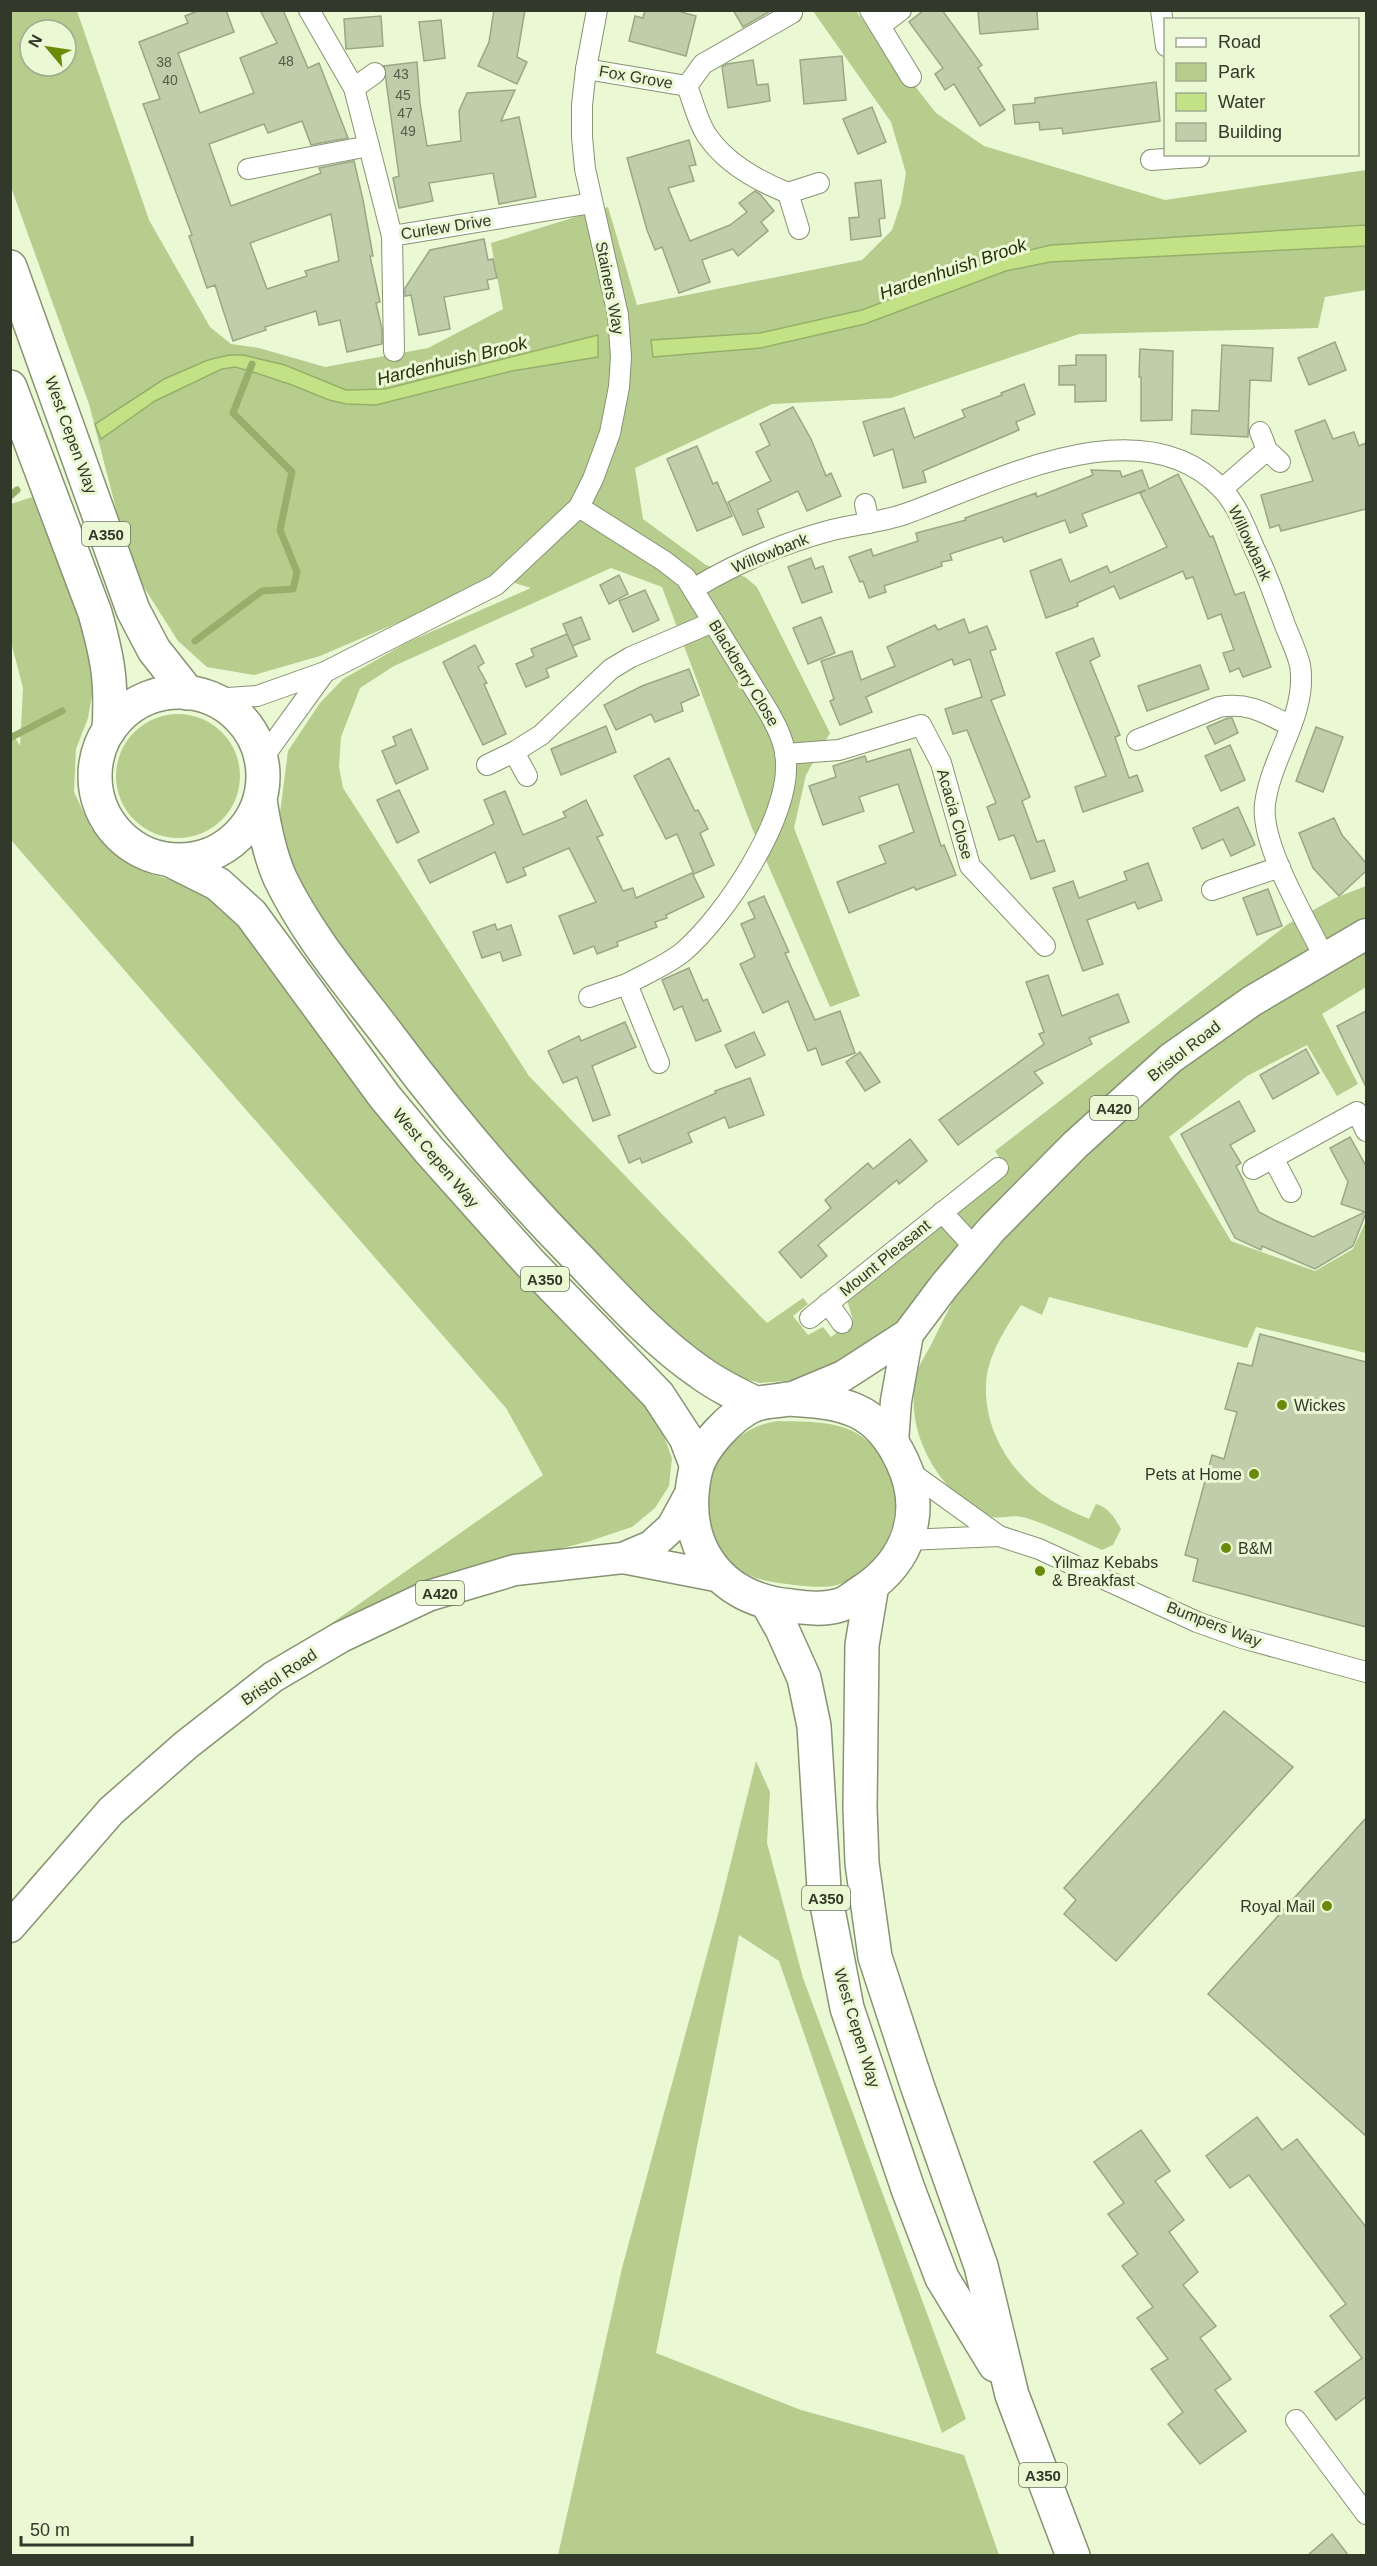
<svg xmlns="http://www.w3.org/2000/svg" width="1377" height="2566" font-family="Helvetica,sans-serif">
<style>
.green{fill:#b6cd8e;fill-rule:evenodd}
.water{fill:#c2e285;stroke:#97af6a;stroke-width:1.5}
.lines{fill:none;stroke-linecap:round;stroke-linejoin:round}
.stream{stroke:#97af6a;stroke-width:7}
.building{fill:#bfcdaa;stroke:#9aa785;stroke-width:1.5;fill-rule:evenodd}
.street-casing{stroke:#879372;stroke-width:22}
.primary-casing{stroke:#879372;stroke-width:33}
.highway-casing{stroke:#879372;stroke-width:36}
.street{stroke:#fff;stroke-width:20}
.primary{stroke:#fff;stroke-width:30}
.highway{stroke:#fff;stroke-width:33}
.poi-dot{fill:#6a8a0a;stroke:#eaf8d4;stroke-width:2}
.labels{text-anchor:middle;dominant-baseline:central;stroke-width:6;stroke-linejoin:round;paint-order:stroke}
.number-label{font-size:14px;fill:#555d4a}
.shield{fill:#eaf8d4;stroke:#69725d;stroke-width:1.5}
.shield-label{font-size:15px;font-weight:bold;fill:#32382a}
.street-label{font-size:16px;fill:#32382a;stroke:#eaf8d4}
.poi-label{font-size:16px;fill:#32382a;stroke:#eaf8d4;text-anchor:start}
.water-label{font-size:18px;font-style:italic;fill:#26320b;stroke:#eaf8d4}
</style>
<rect width="100%" height="100%" fill="#eaf8d4"/>
<g class="green">
<path d="M 11,11 L 77,11 L 149,220 L 210,327 L 231,344 L 259,348 L 325,367 L 428,348 L 503,309 L 491,243 L 608,207 L 637,305 L 862,260 L 892,230 L 901,203 L 906,173 L 891,122 L 813,11 L 856,11 L 936,113 L 984,146 L 1165,200 L 1366,170 L 1366,290 L 1325,297 L 1318,328 L 1079,334 L 891,398 L 772,404 L 635,468 L 643,519 L 706,565 L 745,577 L 757,587 L 830,733 L 806,775 L 794,828 L 860,996 L 830,1007 L 752,828 L 662,587 L 611,568 L 394,666 L 360,688 L 341,737 L 339,767 L 343,788 L 529,1076 L 767,1323 L 803,1298 L 808,1304 L 793,1316 L 808,1335 L 823,1327 L 831,1337 L 853,1320 L 847,1300 L 931,1235 L 1007,1168 L 995,1151 L 1288,924 L 1335,898 L 1366,886 L 1366,987 L 1322,1014 L 1358,1084 L 1337,1096 L 1307,1045 L 1247,1076 L 1169,1137 L 1231,1241 L 1315,1271 L 1353,1249 L 1366,1221 L 1366,1353 L 1256,1327 L 1247,1348 L 1049,1297 L 1042,1315 L 1021,1305 C 1005,1329 987,1356 986,1385 C 984,1432 1013,1476 1051,1500 C 1063,1508 1076,1513 1089,1519 L 1096,1504 C 1109,1508 1115,1518 1121,1529 L 1113,1545 L 1102,1550 C 1076,1539 1049,1524 1022,1517 C 1010,1514 998,1521 986,1515 C 937,1491 902,1429 917,1374 C 919,1364 926,1354 931,1345 C 943,1320 955,1296 969,1272 L 906,1313 L 881,1342 L 812,1379 L 760,1383 L 716,1371 L 599,1268 L 406,1040 L 303,894 L 281,833 L 280,813 L 288,751 L 320,703 L 343,679 L 408,642 L 531,588 L 495,577 L 404,620 L 320,656 L 254,675 L 207,667 L 178,641 L 131,567 L 89,404 L 11,187 ZM 30,30 L 66,30 L 66,66 L 30,66 Z"/>
<polygon points="32,497 87,639 93,690 88,718 76,749 74,792 91,828 112,850 148,873 197,888 237,915 292,1000 403,1144 624,1374 660,1426 672,1458 669,1486 655,1508 632,1527 590,1541 516,1560 396,1595 312,1637 543,1475 506,1408 11,840 10,729 20,746 23,688 10,638 11,504"/>
<circle cx="178" cy="776" r="62"/>
<path d="M 778,1421 C 804,1422 835,1420 858,1434 C 896,1458 904,1504 886,1542 C 882,1549 880,1558 875,1562 C 868,1568 860,1573 852,1578 C 836,1590 814,1587 795,1585 C 775,1582 751,1581 735,1566 C 682,1520 708,1430 778,1421 Z"/>
<polygon points="756,1761 770,1792 767,1843 803,1978 966,2419 942,2433 779,1961 739,1935 656,2353 801,2410 964,2455 999,2555 558,2555 622,2268 718,1914"/>
</g>
<g class="water">
<polygon points="1366,225 1366,246 1050,262 1006,271 865,324 761,348 653,357 651,340 760,333 862,310 1004,256 1051,245"/>
<polygon points="598,335 598,357 512,371 376,405 346,404 329,400 292,385 250,371 235,367 222,369 155,401 101,439 95,424 164,379 208,360 229,355 243,355 285,365 346,390 385,389"/>
</g>
<g class="lines">
<g class="stream">
<polyline points="10,496 17,490"/>
<polyline points="195,641 262,591 293,589 297,572 280,530 292,472 233,413 252,364"/>
<polyline points="10,738 62,711"/>
</g>
</g>
<g class="building">
<path d="M 200,10 L 226,10 L 234,32 L 178,53 L 200,113 L 254,93 L 240,58 L 277,43 L 260,10 L 283,10 L 308,68 L 319,63 L 348,138 L 311,145 L 302,121 L 268,133 L 264,124 L 209,144 L 231,206 L 321,173 L 319,168 L 354,161 L 363,200 L 373,256 L 370,256 L 380,302 L 376,303 L 382,329 L 382,344 L 347,352 L 340,320 L 319,325 L 316,311 L 265,327 L 266,330 L 233,341 L 215,285 L 207,288 L 189,236 L 192,235 L 143,104 L 160,99 L 139,42 L 188,23 L 185,16 ZM 331,214 L 339,261 L 305,271 L 307,276 L 267,289 L 250,243 Z"/>
<polygon points="494,10 525,10 517,57 527,62 517,84 478,66 489,42"/>
<polygon points="645,10 674,10 696,16 686,56 629,41 635,16 643,18"/>
<polygon points="733,10 772,10 743,27"/>
<polygon points="924,10 942,10 982,65 978,68 1005,110 980,126 954,84 945,90 935,74 943,68 909,22"/>
<polygon points="1037,10 1038,29 980,34 978,11"/>
<polygon points="381,16 383,46 346,49 344,19"/>
<polygon points="441,20 445,58 424,61 419,22"/>
<polygon points="842,56 846,100 804,104 800,60"/>
<polygon points="753,60 757,85 768,84 770,101 728,108 722,67 727,64"/>
<polygon points="417,62 420,103 427,146 461,141 459,111 467,93 515,90 501,121 519,117 536,197 499,204 493,173 429,183 433,201 399,208 393,178 399,176 384,66"/>
<polygon points="1156,82 1160,121 1063,134 1062,128 1040,130 1039,122 1015,124 1013,105 1035,103 1035,98"/>
<polygon points="872,107 886,142 858,154 843,119"/>
<polygon points="689,140 696,165 689,166 694,181 668,188 690,241 730,225 747,212 739,203 755,191 760,194 774,211 761,222 768,231 738,256 733,249 702,260 710,282 679,293 662,247 655,250 647,230 627,158"/>
<polygon points="881,180 885,218 879,219 881,236 851,240 849,218 859,217 855,183"/>
<polygon points="484,239 488,260 493,259 497,278 487,280 489,289 444,297 450,329 419,335 411,295 405,296 405,288 430,250"/>
<polygon points="1335,342 1346,370 1309,385 1298,358"/>
<polygon points="1222,345 1273,348 1271,381 1250,380 1248,437 1191,434 1192,410 1219,411"/>
<polygon points="1140,349 1173,351 1172,420 1141,421 1141,377 1139,377"/>
<polygon points="1076,355 1106,355 1106,401 1075,402 1075,385 1059,385 1059,366 1076,365"/>
<polygon points="1024,384 1035,414 1016,422 1019,430 923,471 926,482 903,488 893,449 874,456 863,422 904,408 914,438 965,417 962,410 1002,395 1001,393"/>
<polygon points="793,407 811,439 826,476 831,473 841,496 807,511 798,491 757,510 764,527 743,535 728,502 771,481 756,452 770,445 760,424"/>
<polygon points="1325,420 1333,439 1354,432 1359,446 1366,443 1366,509 1281,531 1279,525 1270,528 1261,495 1313,481 1295,431"/>
<polygon points="697,446 713,484 717,482 732,516 697,531 667,459"/>
<polygon points="1091,470 1120,471 1122,477 1142,470 1149,489 1178,474 1210,537 1213,536 1235,595 1244,592 1271,667 1243,677 1239,668 1230,672 1223,653 1234,650 1221,614 1208,619 1193,577 1186,579 1183,571 1120,599 1114,586 1077,603 1078,606 1046,618 1030,571 1061,559 1070,582 1107,566 1110,573 1167,547 1140,493 1146,490 1082,514 1087,526 1070,533 1065,520 1004,542 1002,537 950,554 952,560 941,562 942,566 884,586 886,592 869,598 863,581 860,582 849,557 871,549 873,556 918,541 916,533 966,520 965,518 1036,493 1037,497 1093,475"/>
<polygon points="811,558 815,569 823,566 832,592 802,603 788,567"/>
<polygon points="619,575 628,594 609,604 600,585"/>
<polygon points="645,590 659,620 633,632 619,601"/>
<polygon points="581,617 590,639 572,646 563,624"/>
<polygon points="821,617 835,653 808,664 793,628"/>
<polygon points="964,619 969,633 987,626 996,649 990,651 1005,695 991,700 1030,797 1022,801 1037,842 1044,840 1055,871 1031,879 1014,835 999,840 987,807 996,803 967,730 953,734 945,709 982,697 970,659 954,665 952,659 866,697 872,712 840,725 830,701 834,699 821,661 852,651 861,680 895,666 887,647 935,625 938,630"/>
<polygon points="567,634 577,656 546,669 549,677 526,687 516,664 534,656 531,649"/>
<polygon points="1093,638 1100,656 1090,661 1120,735 1115,737 1129,778 1137,775 1143,791 1083,812 1075,787 1106,776 1056,653"/>
<polygon points="475,645 484,663 478,667 487,683 484,684 506,734 483,745 443,662"/>
<polygon points="1200,665 1209,689 1147,711 1138,686"/>
<polygon points="689,669 699,695 681,703 683,711 655,722 651,714 616,730 604,705 642,686"/>
<polygon points="1228,718 1232,718 1238,733 1215,744 1207,727"/>
<polygon points="606,726 616,752 561,775 551,749"/>
<polygon points="1316,727 1343,737 1323,792 1296,781"/>
<polygon points="411,729 428,769 396,784 382,751 396,745 393,737"/>
<polygon points="1230,745 1245,780 1221,791 1205,756"/>
<polygon points="910,749 941,846 944,845 956,875 916,890 914,887 849,913 837,882 886,863 879,846 914,832 898,784 859,797 864,811 823,825 809,786 836,777 833,766 865,756 867,762"/>
<polygon points="669,758 695,811 698,810 708,829 700,833 714,865 694,874 677,834 666,839 634,776"/>
<polygon points="399,790 419,832 397,843 377,800"/>
<polygon points="505,791 523,835 566,817 563,812 586,800 603,835 597,837 623,891 633,888 636,898 692,873 704,897 666,915 667,918 655,922 657,927 617,942 618,946 597,954 594,946 574,954 559,916 596,902 569,848 523,868 526,875 507,883 495,852 430,883 418,860 494,824 484,800"/>
<polygon points="1238,807 1255,845 1231,856 1223,839 1202,849 1193,828"/>
<polygon points="1334,818 1342,835 1366,863 1366,871 1339,896 1313,868 1299,833"/>
<polygon points="1148,863 1162,900 1138,909 1135,902 1087,920 1103,964 1083,971 1053,888 1073,881 1079,898 1127,880 1124,872"/>
<polygon points="1268,889 1282,926 1257,935 1243,898"/>
<polygon points="764,896 789,952 785,953 815,1020 840,1011 855,1053 822,1065 816,1048 808,1051 788,1001 763,1013 740,964 755,957 741,924 755,918 748,903"/>
<polygon points="495,924 497,930 511,925 521,955 503,961 500,952 482,958 473,932"/>
<polygon points="689,968 703,1001 707,999 721,1031 696,1041 682,1006 674,1010 662,980"/>
<polygon points="1048,975 1062,1016 1118,994 1129,1022 1089,1038 1092,1044 1034,1072 1043,1083 958,1145 939,1120 1044,1044 1039,1034 1044,1032 1026,982"/>
<polygon points="1366,1011 1366,1087 1337,1026"/>
<polygon points="625,1022 636,1047 592,1066 610,1115 593,1121 577,1077 563,1083 548,1051 579,1036 581,1041"/>
<polygon points="754,1032 765,1055 736,1068 725,1045"/>
<polygon points="1306,1049 1319,1073 1273,1099 1260,1075"/>
<polygon points="860,1052 880,1082 865,1091 846,1062"/>
<polygon points="750,1078 764,1115 729,1128 725,1117 688,1133 692,1142 642,1163 640,1158 629,1163 618,1136 716,1093 715,1091"/>
<polygon points="1239,1101 1255,1131 1230,1145 1241,1163 1236,1166 1259,1212 1274,1220 1313,1237 1365,1212 1341,1204 1348,1182 1330,1148 1350,1137 1366,1166 1366,1213 1353,1246 1315,1269 1262,1246 1261,1250 1235,1238 1181,1134"/>
<polygon points="910,1139 927,1161 899,1184 897,1180 818,1245 827,1256 801,1278 779,1252 831,1208 825,1200 868,1163 873,1169"/>
<polygon points="1260,1334 1366,1362 1366,1627 1193,1581 1198,1559 1185,1555 1212,1455 1224,1459 1237,1412 1225,1409 1238,1363 1252,1366"/>
<polygon points="1224,1711 1293,1767 1116,1961 1064,1914 1076,1900 1064,1888"/>
<polygon points="1366,1818 1366,2136 1208,1994"/>
<polygon points="1257,2117 1282,2150 1297,2139 1366,2227 1366,2397 1336,2420 1315,2392 1362,2358 1330,2316 1346,2304 1249,2175 1230,2188 1206,2156"/>
<polygon points="1141,2130 1170,2171 1155,2181 1184,2220 1169,2232 1198,2272 1183,2285 1216,2326 1200,2338 1231,2379 1215,2390 1246,2431 1200,2464 1168,2424 1183,2412 1151,2369 1168,2359 1137,2318 1153,2307 1122,2266 1138,2254 1108,2214 1124,2203 1094,2162"/>
<polygon points="1332,2534 1349,2556 1307,2556"/>
</g>
<g class="lines">
<defs>
<g id="street">
<polyline points="309,10 354,88 392,236 592,203"/>
<polyline points="870,10 911,77"/>
<polyline points="1161,10 1166,46"/>
<polyline points="880,26 901,10"/>
<path d="M 586,69 L 687,86 C 693,101 697,120 706,134 C 724,162 758,181 788,193 L 799,229"/>
<polyline points="687,86 703,64 792,13"/>
<polyline points="354,88 375,73"/>
<polyline points="1178,154 1178,158 1199,157"/>
<polyline points="1151,160 1178,158"/>
<polyline points="248,169 369,146"/>
<polyline points="788,193 819,183"/>
<polyline points="392,236 394,351"/>
<polyline points="1260,432 1267,450 1280,462"/>
<polyline points="1222,489 1267,450"/>
<polyline points="865,504 869,523"/>
<path d="M 579,507 L 664,561 L 686,578 L 768,711 C 777,727 786,744 786,763 C 789,819 725,916 683,952 C 667,965 645,974 627,984 L 659,1063"/>
<path d="M 695,588 C 738,562 783,543 832,530 C 856,524 882,522 905,514 C 995,482 1141,403 1222,489 C 1238,506 1246,530 1255,550 C 1267,574 1276,600 1285,625 C 1290,638 1297,652 1300,665 C 1308,714 1271,756 1265,804 C 1260,845 1306,919 1324,957"/>
<polyline points="214,699 257,696 325,672 496,585 579,507 593,479 610,433 619,387 621,357 618,315 585,169 582,137 582,105 586,69 597,10"/>
<path d="M 1137,740 L 1219,707 C 1249,702 1265,713 1291,726"/>
<polyline points="514,752 527,776"/>
<polyline points="785,754 839,750 921,725 941,763 970,866 1045,946"/>
<polyline points="262,759 325,672"/>
<polyline points="487,765 514,752 541,735 611,669 631,657 713,622"/>
<polyline points="1212,890 1280,867"/>
<polyline points="589,997 627,984"/>
<polyline points="1273,1158 1291,1192"/>
<polyline points="1253,1169 1357,1112 1366,1131"/>
<polyline points="942,1212 976,1249"/>
<polyline points="828,1303 842,1323"/>
<polyline points="810,1318 998,1168"/>
<polyline points="906,1469 999,1536 1039,1549 1197,1622 1242,1638 1366,1672"/>
<polyline points="907,1540 999,1536"/>
<polyline points="1296,2420 1366,2514"/>
</g>
<g id="primary">
<polyline points="788,1399 843,1376 908,1334 944,1286 991,1230 1075,1145 1171,1058 1252,1001 1366,934"/>
<polyline points="893,1442 896,1401 908,1334"/>
<polyline points="623,1558 721,1577"/>
<polyline points="10,1927 111,1811 186,1745 273,1677 341,1637 428,1596 515,1570 623,1558 651,1546 672,1527 690,1494"/>
</g>
<g id="highway">
<polyline points="10,267 133,610 154,650 188,693"/>
<path d="M 10,387 L 95,613 C 108,659 112,682 109,730"/>
<circle cx="179" cy="776" r="84"/>
<path d="M 260,800 C 264,827 269,853 280,878 C 308,936 350,985 388,1035 C 447,1114 510,1189 579,1259 C 617,1299 656,1342 701,1373 C 719,1386 738,1395 757,1404"/>
<polyline points="170,860 218,884 251,914 385,1097 429,1150 530,1263 658,1395 686,1438 696,1464"/>
<path d="M 788,1399 C 843,1402 877,1407 902,1461 C 926,1511 909,1561 863,1591 C 856,1595 848,1603 840,1605 C 824,1610 807,1608 791,1606 C 717,1599 680,1544 695,1473 C 700,1447 732,1414 756,1404 C 766,1401 778,1401 788,1399 Z"/>
<polyline points="872,1585 862,1645 860,1808 862,1863 875,1957 917,2085 981,2266 1012,2395 1073,2556"/>
<polyline points="768,1604 782,1629 804,1678 814,1726 824,1889 847,2008 908,2189 942,2278 995,2365"/>
</g>
</defs>
<use href="#street" class="street-casing"/>
<use href="#primary" class="primary-casing"/>
<use href="#highway" class="highway-casing"/>
<use href="#street" class="street"/>
<use href="#primary" class="primary"/>
<use href="#highway" class="highway"/>
</g>
<g class="poi-dot">
<circle cx="1282" cy="1405" r="6"/>
<circle cx="1254" cy="1474" r="6"/>
<circle cx="1226" cy="1548" r="6"/>
<circle cx="1040" cy="1571" r="6"/>
<circle cx="1327" cy="1906" r="6"/>
</g>
<g class="labels">
<g class="number-label">
<text x="286" y="61">48</text>
<text x="164" y="62">38</text>
<text x="401" y="74">43</text>
<text x="170" y="80">40</text>
<text x="403" y="95">45</text>
<text x="405" y="113">47</text>
<text x="408" y="131">49</text>
</g>
<g class="shield">
<rect x="82" y="522" width="48" height="24" rx="4.5"/>
<rect x="1090" y="1096" width="48" height="24" rx="4.5"/>
<rect x="521" y="1267" width="48" height="24" rx="4.5"/>
<rect x="416" y="1581" width="48" height="24" rx="4.5"/>
<rect x="802" y="1886" width="48" height="24" rx="4.5"/>
<rect x="1019" y="2463" width="48" height="24" rx="4.5"/>
</g>
<g class="shield-label">
<text x="106" y="534">A350</text>
<text x="1114" y="1108">A420</text>
<text x="545" y="1279">A350</text>
<text x="440" y="1593">A420</text>
<text x="826" y="1898">A350</text>
<text x="1043" y="2475">A350</text>
</g>
<g class="street-label">
<text transform="translate(636 77) rotate(10)">Fox Grove</text>
<text transform="translate(446 227) rotate(-9)">Curlew Drive</text>
<text transform="translate(610 288) rotate(79)">Stainers Way</text>
<text transform="translate(71 435) rotate(70)">West Cepen Way</text>
<text transform="translate(1250 543) rotate(65)">Willowbank</text>
<text transform="translate(770 553) rotate(-22)">Willowbank</text>
<text transform="translate(744 673) rotate(59)">Blackberry Close</text>
<text transform="translate(955 814) rotate(74)">Acacia Close</text>
<text transform="translate(1184 1051) rotate(-38)">Bristol Road</text>
<text transform="translate(436 1158) rotate(50)">West Cepen Way</text>
<text transform="translate(885 1258) rotate(-39)">Mount Pleasant</text>
<text transform="translate(1214 1624) rotate(21)">Bumpers Way</text>
<text transform="translate(279 1677) rotate(-34)">Bristol Road</text>
<text transform="translate(857 2028) rotate(73)">West Cepen Way</text>
</g>
<g class="poi-label">
<text x="1294" y="1405">Wickes</text>
<text x="1242" y="1474" text-anchor="end">Pets at Home</text>
<text x="1238" y="1548">B&amp;M</text>
<text x="1052" y="1562">Yilmaz Kebabs<tspan x="1052" dy="18">&amp; Breakfast</tspan></text>
<text x="1315" y="1906" text-anchor="end">Royal Mail</text>
</g>
<g class="water-label">
<text transform="translate(953 269) rotate(-19)">Hardenhuish Brook</text>
<text transform="translate(452 361) rotate(-14)">Hardenhuish Brook</text>
</g>
</g>
<rect width="1377" height="2566" fill="none" stroke="#32382a" stroke-width="24"/>
<rect x="1164" y="18" width="195" height="138" fill="#eaf8d4" stroke="#a0ab90" stroke-width="1.5"/>
<rect x="1176" y="38" width="30" height="9" fill="#ffffff" stroke="#a0ab90" stroke-width="1.5"/>
<text x="1218" y="48" font-size="18" fill="#32382a">Road</text>
<rect x="1176" y="63" width="30" height="18" fill="#b6cd8e" stroke="#a0ab90" stroke-width="1.5"/>
<text x="1218" y="78" font-size="18" fill="#32382a">Park</text>
<rect x="1176" y="93" width="30" height="18" fill="#c2e285" stroke="#a0ab90" stroke-width="1.5"/>
<text x="1218" y="108" font-size="18" fill="#32382a">Water</text>
<rect x="1176" y="123" width="30" height="18" fill="#bfcdaa" stroke="#a0ab90" stroke-width="1.5"/>
<text x="1218" y="138" font-size="18" fill="#32382a">Building</text>
<g transform="translate(48 48) rotate(299)"><circle r="28" fill="#eaf8d4" stroke="#a0ab90" stroke-width="1.5"/>
<path d="M0-4.5L10 22L0 15L-10 22Z" fill="#6a8a0a"/>
<text y="-9" font-size="16" font-weight="bold" text-anchor="middle" fill="#32382a">N</text>
</g>
<path d="M21 2536v9h171v-9" fill="none" stroke="#32382a" stroke-width="3"/>
<text x="30" y="2536" font-size="18" fill="#32382a" stroke="#eaf8d4" stroke-width="4.5" paint-order="stroke">50 m</text>
</svg>
